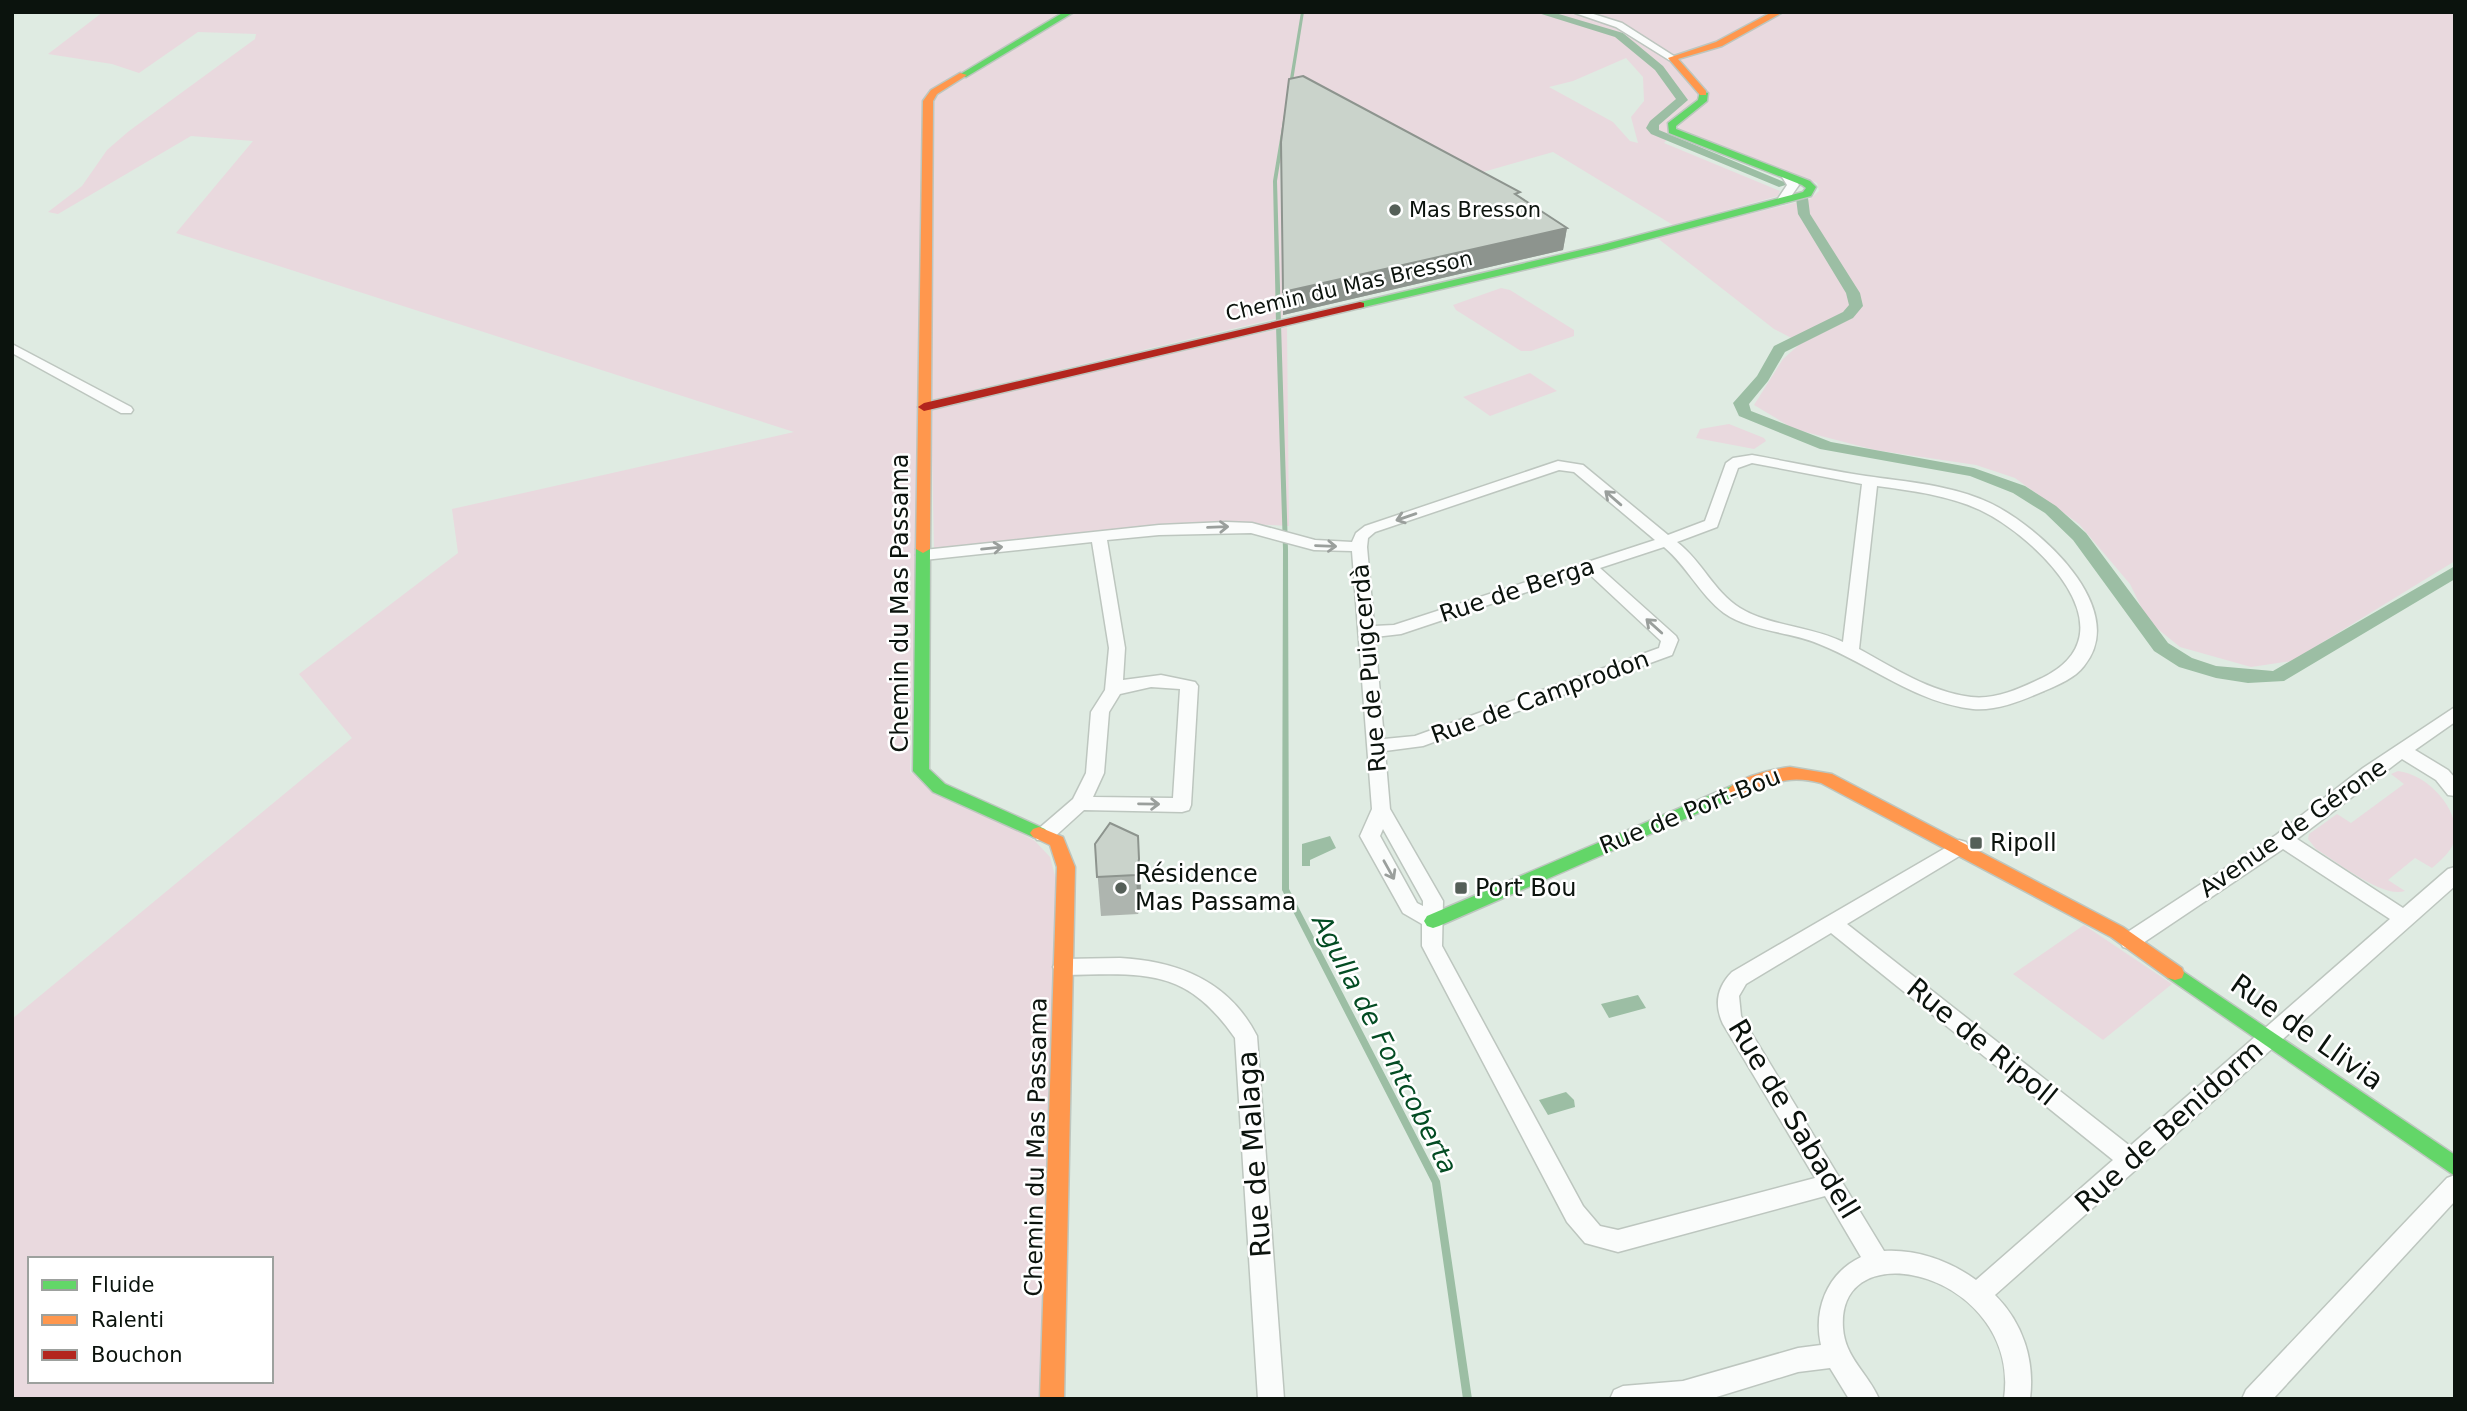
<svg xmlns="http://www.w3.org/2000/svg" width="2467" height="1411" font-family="'DejaVu Sans',sans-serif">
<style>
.green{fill:#e9d9de;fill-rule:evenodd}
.water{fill:#9cbea4}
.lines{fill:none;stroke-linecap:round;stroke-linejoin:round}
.canal{fill:#9cbea4;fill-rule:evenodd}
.street-casing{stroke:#bdc6bf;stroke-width:3}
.fast-casing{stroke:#bdc6bf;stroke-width:3}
.slow-casing{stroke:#bdc6bf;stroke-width:3}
.jam-casing{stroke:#bdc6bf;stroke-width:3}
.street{fill:#fafcfb;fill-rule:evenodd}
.fast{fill:#63d668;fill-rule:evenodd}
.slow{fill:#ff974d;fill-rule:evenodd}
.jam{fill:#b3261e;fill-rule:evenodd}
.wall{fill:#aeb5af}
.shaded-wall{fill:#8d948e}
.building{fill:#cad3cb;stroke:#8d948e;stroke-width:2}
.oneway{stroke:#9a9f9c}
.poi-dot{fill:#555f58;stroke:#fff;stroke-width:2.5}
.labels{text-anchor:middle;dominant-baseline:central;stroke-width:5;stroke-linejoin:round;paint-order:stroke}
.far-poi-label{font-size:21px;fill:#0b130d;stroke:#fff;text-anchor:start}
.far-street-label{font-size:21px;fill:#0b130d;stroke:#fff}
.street-label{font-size:24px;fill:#0b130d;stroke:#fff}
.poi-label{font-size:24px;fill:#0b130d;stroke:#fff;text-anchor:start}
.water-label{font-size:26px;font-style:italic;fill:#034c23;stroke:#fff}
.near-street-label{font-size:28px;fill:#0b130d;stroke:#fff}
</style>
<rect width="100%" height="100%" fill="#dfebe2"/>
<g class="green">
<path d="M 103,12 L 1064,12 L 928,91 L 910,772 L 1035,841 L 1050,857 L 1058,887 L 1041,1399 L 12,1399 L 12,1019 L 352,738 L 299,674 L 458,553 L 452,509 L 794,432 L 176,233 L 253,141 L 191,136 L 58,214 L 48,212 L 82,186 L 107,150 L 129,131 L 255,39 L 256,34 L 198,32 L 139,73 L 112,64 L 48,54 ZM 30,1259 L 271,1259 L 271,1381 L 30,1381 Z"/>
<path d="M 1075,12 L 1773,12 L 1715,43 L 1667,57 L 1698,92 L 1697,100 L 1666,124 L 1672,134 L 1664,143 L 1780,191 L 1778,196 L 1673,225 L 1553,152 L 1455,180 L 1280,163 L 1283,317 L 931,400 L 933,101 L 939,93 ZM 1626,58 L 1643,77 L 1644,101 L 1631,117 L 1638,143 L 1630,141 L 1613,122 L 1549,87 L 1573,81 Z"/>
<polygon points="1785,12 2455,12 2455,561 2292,661 2251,667 2180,647 2148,621 2130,584 2079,524 2015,478 1976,465 1875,450 1794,429 1754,405 1783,359 1801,343 1774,329 1656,237 1810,199 1819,191 1817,183 1676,130 1708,92 1678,59 1722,45"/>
<polygon points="1501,288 1510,290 1574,330 1574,336 1531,351 1521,351 1456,310 1453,305"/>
<path d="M 1287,327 L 1289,526 C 1176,518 1047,538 934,549 L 931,409 Z"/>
<polygon points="1530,373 1557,391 1490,416 1463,397"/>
<polygon points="1729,424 1764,438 1766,441 1754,449 1696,438 1700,429"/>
<path d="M 2398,771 C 2426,774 2459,807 2455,837 C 2453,851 2441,860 2432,868 L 2415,858 L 2388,880 L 2405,891 C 2383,899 2336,861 2316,849 L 2308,839 L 2309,834 L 2337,814 L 2351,823 L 2404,784 L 2391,774 Z"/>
<polygon points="2084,925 2172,984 2103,1040 2013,974"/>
</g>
<g class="water">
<polygon points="1301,12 1304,12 1277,181 1281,323 1276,324 1273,181"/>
<polygon points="1281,324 1288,549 1289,889 1440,1181 1472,1399 1463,1399 1432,1183 1282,890 1283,549 1276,326"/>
<polygon points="1330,836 1336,848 1310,860 1310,866 1302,866 1302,844"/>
<polygon points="1638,995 1646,1008 1609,1018 1601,1004"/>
<polygon points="1566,1092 1574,1100 1575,1107 1548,1115 1539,1100"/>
</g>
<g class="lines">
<g class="canal">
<polygon points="1535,12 1552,12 1623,33 1663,66 1688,100 1659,125 1659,130 1789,184 1779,187 1651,134 1646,128 1650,121 1676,99 1655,70 1615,37"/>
<polygon points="1802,194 1808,198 1810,214 1860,293 1863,306 1853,318 1785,352 1768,381 1749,404 1751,411 1831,442 1974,468 2025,486 2056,506 2086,533 2168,643 2192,658 2216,666 2273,671 2455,566 2455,579 2284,681 2248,683 2216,678 2179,667 2154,651 2073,540 2045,513 2013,493 1970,476 1820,449 1739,416 1733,403 1757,376 1774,346 1843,312 1849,305 1846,293 1798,214 1796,198"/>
</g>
<defs>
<g id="street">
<polygon points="1587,12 1622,23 1677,58 1669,60 1616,27 1575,13"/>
<polygon points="1788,174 1792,175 1799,185 1787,202 1783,203 1777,200 1787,185 1782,177"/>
<polygon points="12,344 131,407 133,410 131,413 121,413 12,353"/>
<path d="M 1752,455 C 1790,462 1828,470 1866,476 C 1908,482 1951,485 1990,503 C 2038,526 2131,608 2084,666 C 2075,678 2058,685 2044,691 C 2023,700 1998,711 1973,709 C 1916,703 1870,664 1819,644 C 1789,631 1751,632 1724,613 C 1700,595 1687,566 1664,547 L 1600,568 L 1676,636 L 1678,640 L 1672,655 L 1423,746 L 1385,751 L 1390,809 L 1443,901 L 1442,946 L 1583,1206 L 1600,1226 L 1618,1230 L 1815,1178 L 1723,1024 C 1714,1005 1717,987 1732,972 L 1959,840 L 1966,842 L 1969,847 L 1966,852 L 1847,924 L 2130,1146 L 2390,919 L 2283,849 L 2137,947 L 2130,949 L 2123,947 L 2120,941 L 2123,935 L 2276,835 L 2363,768 L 2455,707 L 2455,722 L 2415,750 L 2448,770 L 2455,778 L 2455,796 L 2448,795 L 2436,780 L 2402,759 L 2297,839 L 2403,908 L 2448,869 L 2455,867 L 2455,886 L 1995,1295 C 2023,1323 2035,1360 2030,1399 L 2004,1399 C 2022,1275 1836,1227 1843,1328 C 1845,1358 1868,1373 1879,1399 L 1849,1399 L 1830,1368 L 1798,1372 L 1710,1399 L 1610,1399 L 1614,1390 L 1623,1386 L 1683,1381 L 1798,1348 L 1821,1345 C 1813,1310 1827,1273 1861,1257 L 1825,1196 L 1618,1252 L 1585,1243 L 1567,1222 L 1422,946 L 1422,924 L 1403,913 L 1360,836 L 1372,809 L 1352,551 L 1314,550 L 1251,533 L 1159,535 L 1107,540 L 1125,648 L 1123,680 L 1161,675 L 1195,682 L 1198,686 L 1191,805 L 1189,810 L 1182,812 L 1084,810 L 1051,840 L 1037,840 L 1034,835 L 1037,830 L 1073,799 L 1086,773 L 1091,712 L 1105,690 L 1109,648 L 1092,542 L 924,560 L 916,555 L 924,550 L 1159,525 L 1226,522 L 1252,523 L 1315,540 L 1352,542 L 1356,533 L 1365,526 L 1558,461 L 1583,465 L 1668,535 L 1705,521 L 1726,463 L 1733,458 ZM 1752,463 L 1862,484 L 1843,642 C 1810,626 1769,626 1740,608 C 1714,592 1702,561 1677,542 L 1717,527 L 1738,468 ZM 1559,470 L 1574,472 L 1655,540 L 1394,625 L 1374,626 L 1367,547 L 1368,538 L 1375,532 ZM 1877,486 C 1912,491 1948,495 1980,510 C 2037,537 2135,633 2042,678 C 2021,688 1996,700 1971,697 C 1930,692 1894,668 1859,649 ZM 1587,572 L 1661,641 L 1659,648 L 1415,736 L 1384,739 L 1375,637 L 1401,634 ZM 1151,687 L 1180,689 L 1173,798 L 1093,797 L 1104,773 L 1109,712 L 1120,694 ZM 1383,829 L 1423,901 L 1423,906 L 1417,903 L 1380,836 ZM 1831,933 L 2113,1160 L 1976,1280 C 1950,1261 1917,1249 1884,1251 L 1741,1016 L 1739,996 L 1746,984 Z"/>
<path d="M 1120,958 C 1178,961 1229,981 1257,1036 L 1284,1399 L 1258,1399 L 1235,1038 C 1185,966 1143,974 1063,975 L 1056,973 L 1053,967 L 1056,961 L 1063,959 Z"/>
<polygon points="2455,1175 2455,1201 2273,1399 2242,1399 2246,1390 2447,1178"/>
</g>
<g id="fast">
<polygon points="1064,12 1074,12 966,77 959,75"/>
<polygon points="1700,91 1708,93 1707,101 1676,126 1676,129 1810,181 1816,187 1811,196 1608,250 1360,308 1354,305 1360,302 1602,245 1803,192 1806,188 1802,185 1669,133 1668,123 1698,100"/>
<polygon points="923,545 930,549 929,769 945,784 1045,829 1048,833 1045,837 1033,837 933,792 913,771 916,549"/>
<polygon points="1736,784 1742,786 1744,790 1742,794 1439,926 1433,928 1427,926 1424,921 1427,916"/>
<polygon points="2175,966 2455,1155 2455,1176 2168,978 2166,973 2168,968"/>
</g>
<g id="slow">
<polygon points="1772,12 1783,12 1722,46 1678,59 1706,91 1706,95 1700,95 1668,58 1716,42"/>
<polygon points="960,73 967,75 937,94 933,101 930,549 923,553 916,549 923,101 931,90"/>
<path d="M 1790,767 L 1832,774 L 2123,927 L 2182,968 L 2184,973 L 2182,978 L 2175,980 L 2168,978 L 2111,937 L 1821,783 C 1785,773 1769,786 1736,796 L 1730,794 L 1728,790 C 1737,777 1774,769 1790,767 Z"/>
<polygon points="1039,827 1063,837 1075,867 1064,1399 1040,1399 1057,867 1050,845 1033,837 1030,833 1033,829"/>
</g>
<polygon id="jam" points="1360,302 1364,303 1364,307 924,411 918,407 924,403"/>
</defs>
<use href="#street" class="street-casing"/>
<use href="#fast" class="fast-casing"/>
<use href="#slow" class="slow-casing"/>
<use href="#jam" class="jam-casing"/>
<use href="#street" class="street"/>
<use href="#fast" class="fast"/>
<use href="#slow" class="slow"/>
<use href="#jam" class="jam"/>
</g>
<g class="wall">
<polygon points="1281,142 1519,196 1567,228 1563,250 1283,315"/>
<polygon points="1095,844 1141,874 1141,898 1138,914 1101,916"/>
</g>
<g class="shaded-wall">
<polygon points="1567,228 1563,250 1283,315 1283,292"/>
<polygon points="1138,836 1141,898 1138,914 1136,875"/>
</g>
<g class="building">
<polygon points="1303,76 1520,192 1515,194 1567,228 1283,292 1281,142 1289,79"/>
<polygon points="1110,823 1138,836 1139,859 1136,875 1097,877 1095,844"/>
</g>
<defs><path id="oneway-shaft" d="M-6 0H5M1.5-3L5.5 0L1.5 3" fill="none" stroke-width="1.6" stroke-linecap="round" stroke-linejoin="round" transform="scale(1.75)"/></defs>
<g class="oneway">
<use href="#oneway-shaft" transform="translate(1613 498) rotate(-139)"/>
<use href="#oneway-shaft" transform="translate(1406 517) rotate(161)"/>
<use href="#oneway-shaft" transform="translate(1218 527) rotate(-2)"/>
<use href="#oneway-shaft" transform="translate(1326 546) rotate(2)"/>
<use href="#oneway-shaft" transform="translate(992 548) rotate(-6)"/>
<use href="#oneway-shaft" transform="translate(1654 626) rotate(-138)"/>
<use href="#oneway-shaft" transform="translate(1149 804) rotate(1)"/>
<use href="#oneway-shaft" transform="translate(1389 870) rotate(61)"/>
</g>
<g class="poi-dot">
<circle cx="1395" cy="210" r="7"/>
<rect x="1969" y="836" width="14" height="14" rx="3.5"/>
<circle cx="1121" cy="888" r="7"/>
<rect x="1454" y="881" width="14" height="14" rx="3.5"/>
</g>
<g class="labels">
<g class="far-poi-label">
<text x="1409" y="210">Mas Bresson</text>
</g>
<g class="far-street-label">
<text transform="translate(1349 286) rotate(-13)">Chemin du Mas Bresson</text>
</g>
<g class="street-label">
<text transform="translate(1517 590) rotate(-18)">Rue de Berga</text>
<text transform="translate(900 603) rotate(-90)">Chemin du Mas Passama</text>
<text transform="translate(1369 668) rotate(-95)">Rue de Puigcerdà</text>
<text transform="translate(1540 697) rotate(-20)">Rue de Camprodon</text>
<text transform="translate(1690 811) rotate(-22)">Rue de Port-Bou</text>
<text transform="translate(2293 828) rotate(-35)">Avenue de Gérone</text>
<text transform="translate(1036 1147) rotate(-89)">Chemin du Mas Passama</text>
</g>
<g class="poi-label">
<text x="1990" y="843">Ripoll</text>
<text x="1135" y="874">Résidence<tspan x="1135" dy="28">Mas Passama</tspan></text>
<text x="1475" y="888">Port Bou</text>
</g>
<g class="water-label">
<text transform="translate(1385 1044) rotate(63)">Agulla de Fontcoberta</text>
</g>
<g class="near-street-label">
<text transform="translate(2307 1032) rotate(35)">Rue de Llivia</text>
<text transform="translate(1982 1042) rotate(39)">Rue de Ripoll</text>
<text transform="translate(1794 1119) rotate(59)">Rue de Sabadell</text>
<text transform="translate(2169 1126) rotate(-42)">Rue de Benidorm</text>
<text transform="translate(1254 1154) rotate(-94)">Rue de Malaga</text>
</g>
</g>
<rect width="2467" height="1411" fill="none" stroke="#0b130d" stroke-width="28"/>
<rect x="28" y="1257" width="245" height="126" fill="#ffffff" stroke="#9da19e" stroke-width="2"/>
<rect x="42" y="1280" width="35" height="10" fill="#63d668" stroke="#9da19e" stroke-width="2"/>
<text x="91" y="1292" font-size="21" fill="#0b130d">Fluide</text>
<rect x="42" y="1315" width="35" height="10" fill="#ff974d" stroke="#9da19e" stroke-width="2"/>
<text x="91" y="1327" font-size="21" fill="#0b130d">Ralenti</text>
<rect x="42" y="1350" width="35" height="10" fill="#b3261e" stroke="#9da19e" stroke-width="2"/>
<text x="91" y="1362" font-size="21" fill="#0b130d">Bouchon</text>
</svg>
